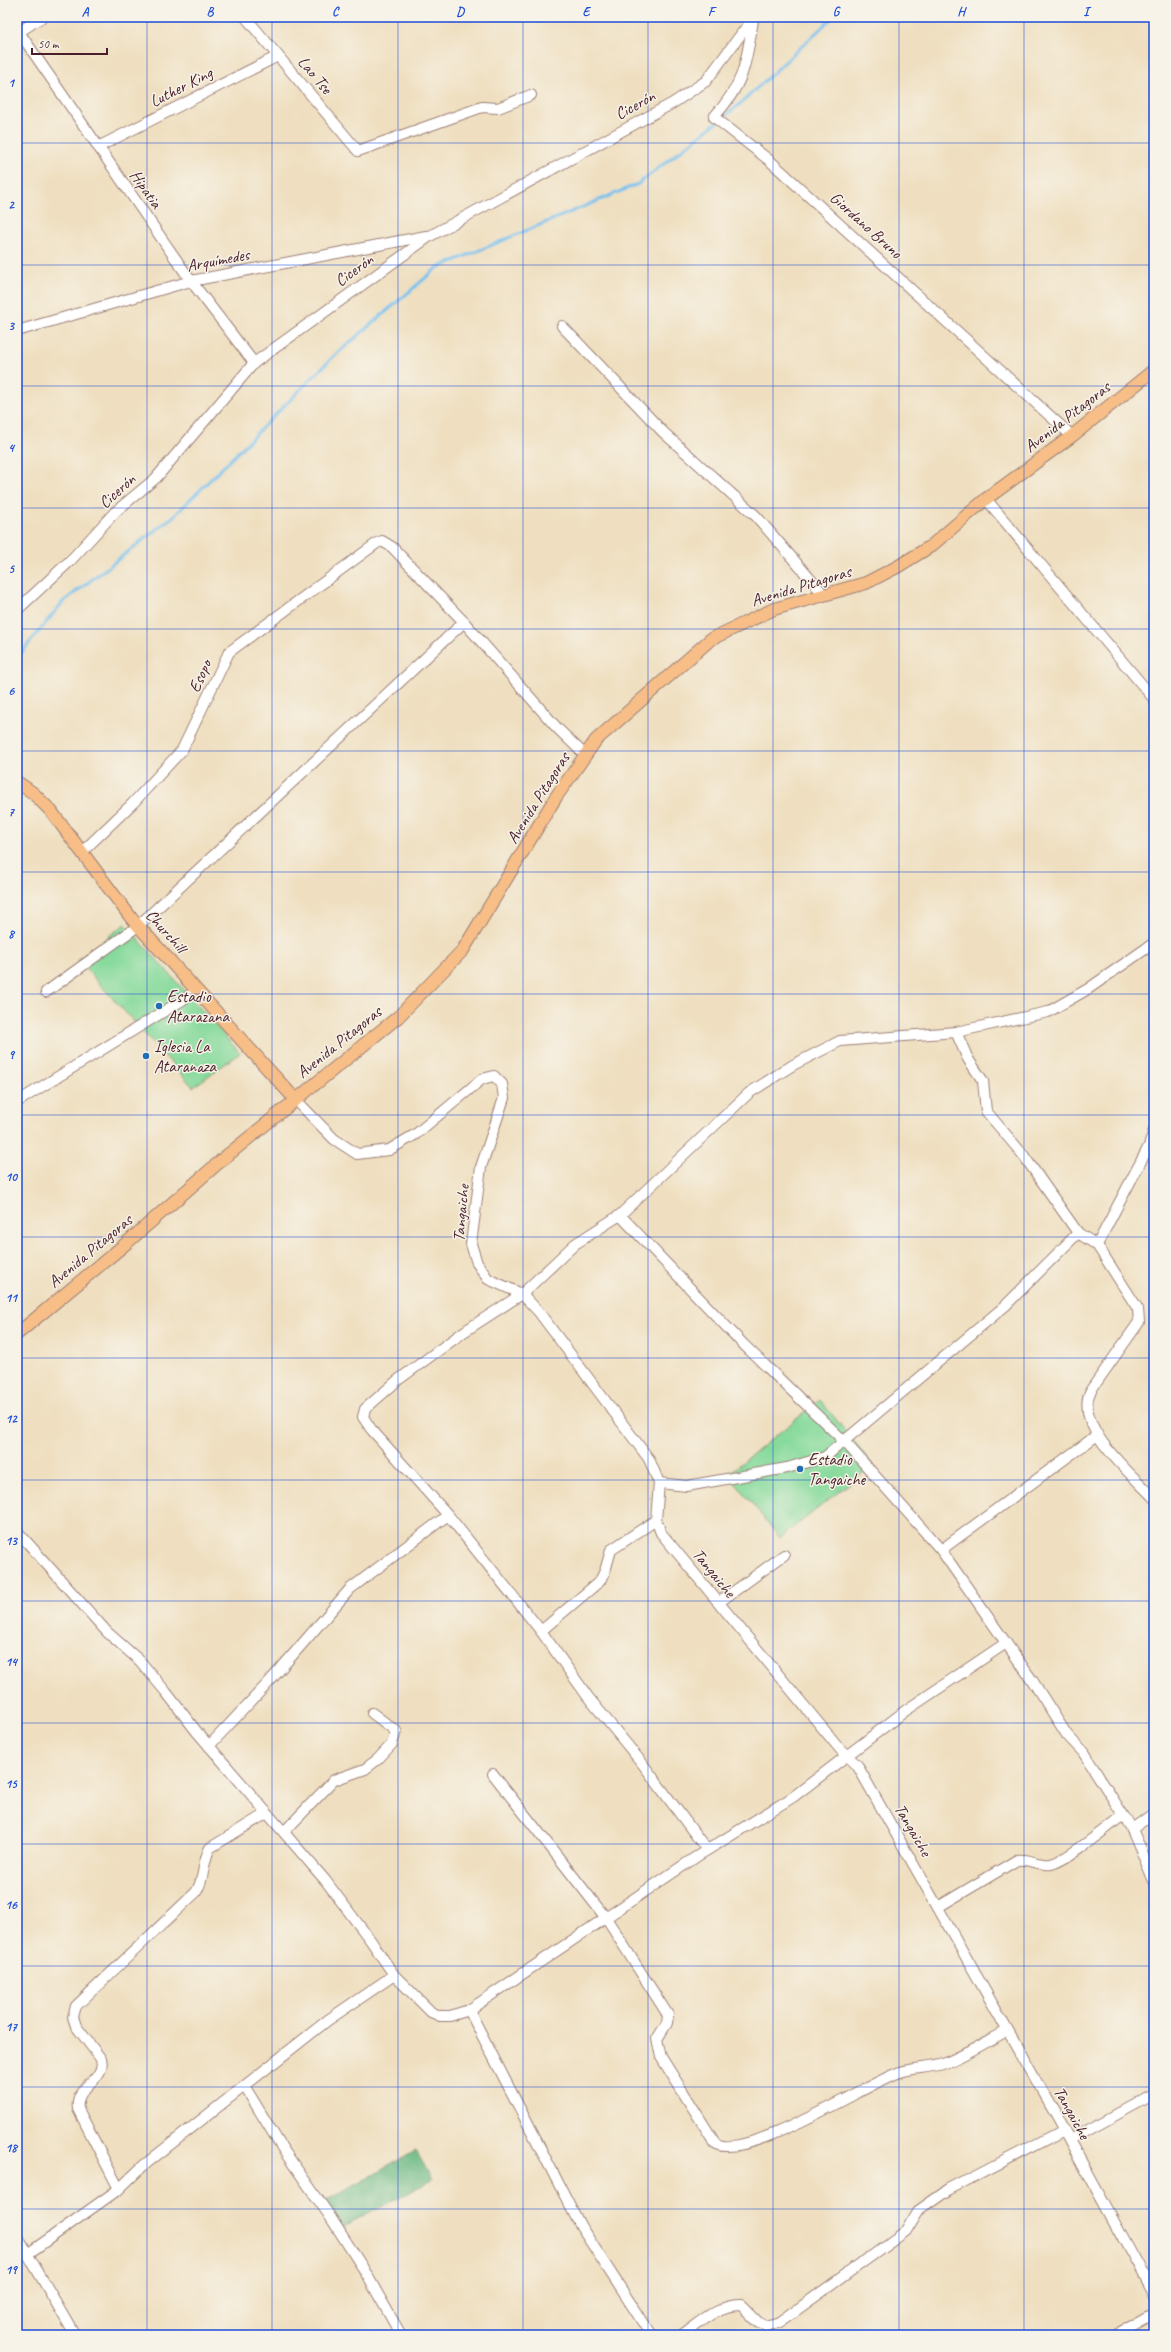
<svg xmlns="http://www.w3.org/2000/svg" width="1171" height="2352" font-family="Caveat,sans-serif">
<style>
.green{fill:#87da9c;stroke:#687c64}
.forest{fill:#6dba84;stroke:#5c6c58}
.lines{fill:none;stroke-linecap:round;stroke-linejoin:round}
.stream{stroke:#76c1ef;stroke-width:3}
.minor-casing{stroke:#9c7f76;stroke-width:12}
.major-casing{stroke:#9c7f76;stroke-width:14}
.minor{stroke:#fff;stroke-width:10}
.major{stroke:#f7be87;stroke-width:12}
.grid{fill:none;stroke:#1d4ed8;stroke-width:1;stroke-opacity:0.55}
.poi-dot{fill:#1f6fb2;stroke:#f7f3e8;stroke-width:1.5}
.labels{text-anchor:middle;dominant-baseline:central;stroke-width:3;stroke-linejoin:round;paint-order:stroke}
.street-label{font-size:17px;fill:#4a1f2b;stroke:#f7f3e8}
.poi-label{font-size:17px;fill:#4a1f2b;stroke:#f7f3e8;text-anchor:start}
.neatline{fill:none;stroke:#1d4ed8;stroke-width:1.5}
.grid-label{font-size:13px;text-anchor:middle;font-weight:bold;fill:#1d4ed8}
</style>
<rect width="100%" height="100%" fill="#f7f3e8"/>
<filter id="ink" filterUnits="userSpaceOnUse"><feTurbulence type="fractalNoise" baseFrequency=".025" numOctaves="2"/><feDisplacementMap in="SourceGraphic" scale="8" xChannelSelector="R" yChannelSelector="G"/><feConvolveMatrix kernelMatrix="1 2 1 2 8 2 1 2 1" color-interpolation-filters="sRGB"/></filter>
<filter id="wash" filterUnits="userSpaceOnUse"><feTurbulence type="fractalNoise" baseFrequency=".012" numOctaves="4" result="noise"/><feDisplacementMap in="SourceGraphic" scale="16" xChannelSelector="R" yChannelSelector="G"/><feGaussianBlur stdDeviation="0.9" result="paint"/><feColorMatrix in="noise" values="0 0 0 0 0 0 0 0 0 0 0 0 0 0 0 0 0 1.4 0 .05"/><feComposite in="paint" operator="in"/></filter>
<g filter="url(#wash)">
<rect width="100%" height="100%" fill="#efdfc0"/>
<g class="green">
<polygon points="125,924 240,1053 193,1087 78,960"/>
<polygon points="820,1400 873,1465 780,1538 728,1474"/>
</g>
<polygon class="forest" points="416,2151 432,2179 341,2229 325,2201"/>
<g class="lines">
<polyline class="stream" points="17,658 63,602 174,516 333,357 437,268 638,184 739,105 833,17"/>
</g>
</g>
<g filter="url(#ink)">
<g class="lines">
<defs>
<g id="minor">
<polyline points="249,17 247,19 358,151 482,107 498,108 531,95"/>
<path d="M 753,20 C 746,63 745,83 714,117 L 769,160 L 1072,436"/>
<polyline points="17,29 191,281 254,363"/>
<polyline points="19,32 42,17"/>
<polyline points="98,147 278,56"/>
<polyline points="562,326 663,432 756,516 824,595"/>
<polyline points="17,331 191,281 426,236"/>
<polyline points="986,499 1154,699"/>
<polyline points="17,610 71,560 115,512 156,478 254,363 430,236 673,103 706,81 754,17"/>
<polyline points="82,852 133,803 182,750 229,652 377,543 382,541 392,547 464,622 557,728 585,755"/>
<polyline points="46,992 138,926 464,622"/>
<polyline points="956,1032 968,1059 983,1081 986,1111 1024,1156 1078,1233"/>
<polyline points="295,1099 334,1139 357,1154 389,1150 416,1134 482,1079 494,1076 502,1084 504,1098 481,1167 471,1244 477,1263 488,1279 522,1294 538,1311 649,1459 659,1483 656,1520 661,1533 840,1749 857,1765 1064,2130 1154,2295"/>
<polyline points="17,1102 197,991"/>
<path d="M 1154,1130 L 1149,1146 L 1097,1245 L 1138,1309 L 1139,1322 L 1091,1390 C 1072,1426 1132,1474 1154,1498"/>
<polyline points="620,1215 742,1343 845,1442 941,1550 1032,1680 1067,1735 1083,1752 1132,1829 1154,1813"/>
<polyline points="659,1483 687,1486 787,1468 825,1457 1005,1306 1078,1233 1097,1245"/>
<polyline points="17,1531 107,1632 140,1661 166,1692 197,1732 325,1880 371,1941 394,1975 431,2012 440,2016 450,2016 469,2010 696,1857 793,1797 905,1711 1006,1643"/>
<polyline points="941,1550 1096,1436"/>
<polyline points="718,1603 784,1555"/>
<polyline points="541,1631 600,1581 605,1571 611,1550 656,1520"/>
<polyline points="209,1746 270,1681 350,1589 448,1515"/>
<path d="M 493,1774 L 606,1918 L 668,2015 L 667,2023 L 657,2039 L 661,2057 L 715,2143 C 743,2163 866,2084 900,2072 C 915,2067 930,2069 945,2063 C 966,2055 987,2041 1007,2031"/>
<polyline points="1132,1829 1154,1881"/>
<polyline points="284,1832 334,1780 365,1769 378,1759 392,1744 396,1731 372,1713"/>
<polyline points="707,1850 642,1763 588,1697 541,1631 448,1515 371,1429 363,1417 365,1409 398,1380 465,1331 522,1294 575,1244 620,1215 749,1093 793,1065 840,1041 956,1032 1048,1012 1088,989 1154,943"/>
<path d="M 938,1907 L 1017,1860 C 1029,1858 1039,1866 1051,1864 C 1067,1861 1107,1827 1122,1816"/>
<polyline points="469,2010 581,2227 651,2335"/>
<polyline points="245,2087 284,2151 329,2215 363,2268 401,2335"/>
<polyline points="1070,2140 1154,2094"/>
<path d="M 119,2189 L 78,2109 C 74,2085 107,2080 101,2059 L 76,2026 L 73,2017 L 76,2006 L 196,1892 C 205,1879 202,1862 210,1848 L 267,1813"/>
<polyline points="17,2236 75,2335"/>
<polyline points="29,2253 119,2189 143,2166 328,2020 394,1975"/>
<path d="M 682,2335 C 699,2323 719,2304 741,2305 L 759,2323 L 765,2326 L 780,2322 L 906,2231 L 918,2211 L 948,2190 L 1064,2130"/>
<polyline points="1115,2335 1154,2313"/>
</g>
<g id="major">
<polyline points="17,782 33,793 51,811 132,919 295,1099"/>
<polyline points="17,1334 123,1246 224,1158 398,1017 463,950 556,797 596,740 711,639 774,609 866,583 897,567 931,546 986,499 1072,436 1154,370"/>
</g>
</defs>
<use href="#minor" class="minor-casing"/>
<use href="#major" class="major-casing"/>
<use href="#minor" class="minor"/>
<use href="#major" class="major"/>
</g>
</g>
<path class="grid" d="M 147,17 L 147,2335M 272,17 L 272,2335M 398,17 L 398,2335M 523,17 L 523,2335M 648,17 L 648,2335M 773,17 L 773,2335M 899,17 L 899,2335M 1024,17 L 1024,2335M 17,143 L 1154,143M 17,265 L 1154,265M 17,386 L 1154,386M 17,508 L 1154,508M 17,629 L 1154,629M 17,751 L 1154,751M 17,872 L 1154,872M 17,994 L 1154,994M 17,1115 L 1154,1115M 17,1237 L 1154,1237M 17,1358 L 1154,1358M 17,1480 L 1154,1480M 17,1601 L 1154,1601M 17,1723 L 1154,1723M 17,1844 L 1154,1844M 17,1966 L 1154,1966M 17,2087 L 1154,2087M 17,2209 L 1154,2209"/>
<g class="poi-dot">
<circle cx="159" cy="1006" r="4"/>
<circle cx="146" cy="1056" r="4"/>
<circle cx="800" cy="1469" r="4"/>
</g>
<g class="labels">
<g class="street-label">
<text transform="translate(315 75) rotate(50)">Lao Tse</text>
<text transform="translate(181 87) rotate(-27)">Luther King</text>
<text transform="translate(635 105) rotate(-29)">Cicerón</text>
<text transform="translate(146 189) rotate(55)">Hipatia</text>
<text transform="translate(866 225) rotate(42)">Giordano Bruno</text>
<text transform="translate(218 260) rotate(-11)">Arquímedes</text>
<text transform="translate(354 270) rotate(-36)">Cicerón</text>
<text transform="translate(1067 417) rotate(-38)">Avenida Pitagoras</text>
<text transform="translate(117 491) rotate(-42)">Cicerón</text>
<text transform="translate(801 586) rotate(-17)">Avenida Pitagoras</text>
<text transform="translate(200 676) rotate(-66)">Esopo</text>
<text transform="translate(538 798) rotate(-58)">Avenida Pitagoras</text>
<text transform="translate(166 931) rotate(48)">Churchill</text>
<text transform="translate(339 1042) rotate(-39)">Avenida Pitagoras</text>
<text transform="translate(461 1213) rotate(-85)">Tangaiche</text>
<text transform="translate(90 1251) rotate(-40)">Avenida Pitagoras</text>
<text transform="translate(714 1573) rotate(51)">Tangaiche</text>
<text transform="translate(913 1830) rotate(60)">Tangaiche</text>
<text transform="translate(1072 2113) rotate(61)">Tangaiche</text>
</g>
<g class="poi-label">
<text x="167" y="996">Estadio<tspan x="167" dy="20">Atarazana</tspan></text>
<text x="154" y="1046">Iglesia La<tspan x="154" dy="20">Ataranaza</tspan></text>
<text x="808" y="1459">Estadio<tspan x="808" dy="20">Tangaiche</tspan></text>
</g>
</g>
<rect width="1171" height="2352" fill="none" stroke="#f7f3e8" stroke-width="44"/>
<path d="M32 48v6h75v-6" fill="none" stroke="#4a1f2b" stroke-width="2"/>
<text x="38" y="48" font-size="12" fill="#4a1f2b" stroke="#f7f3e8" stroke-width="3" paint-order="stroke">50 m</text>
<rect x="22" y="22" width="1127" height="2308" class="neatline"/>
<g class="grid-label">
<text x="85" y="16">A</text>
<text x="210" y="16">B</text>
<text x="335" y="16">C</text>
<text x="460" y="16">D</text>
<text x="586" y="16">E</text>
<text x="711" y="16">F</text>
<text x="836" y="16">G</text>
<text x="961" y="16">H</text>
<text x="1086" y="16">I</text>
<text x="11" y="87">1</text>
<text x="11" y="209">2</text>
<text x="11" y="330">3</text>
<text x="11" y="452">4</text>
<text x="11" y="573">5</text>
<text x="11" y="695">6</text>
<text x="11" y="816">7</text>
<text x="11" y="938">8</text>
<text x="11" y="1059">9</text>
<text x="11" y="1181">10</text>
<text x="11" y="1302">11</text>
<text x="11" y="1423">12</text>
<text x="11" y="1545">13</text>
<text x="11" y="1666">14</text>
<text x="11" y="1788">15</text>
<text x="11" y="1909">16</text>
<text x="11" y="2031">17</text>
<text x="11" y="2152">18</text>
<text x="11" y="2274">19</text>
</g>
</svg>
